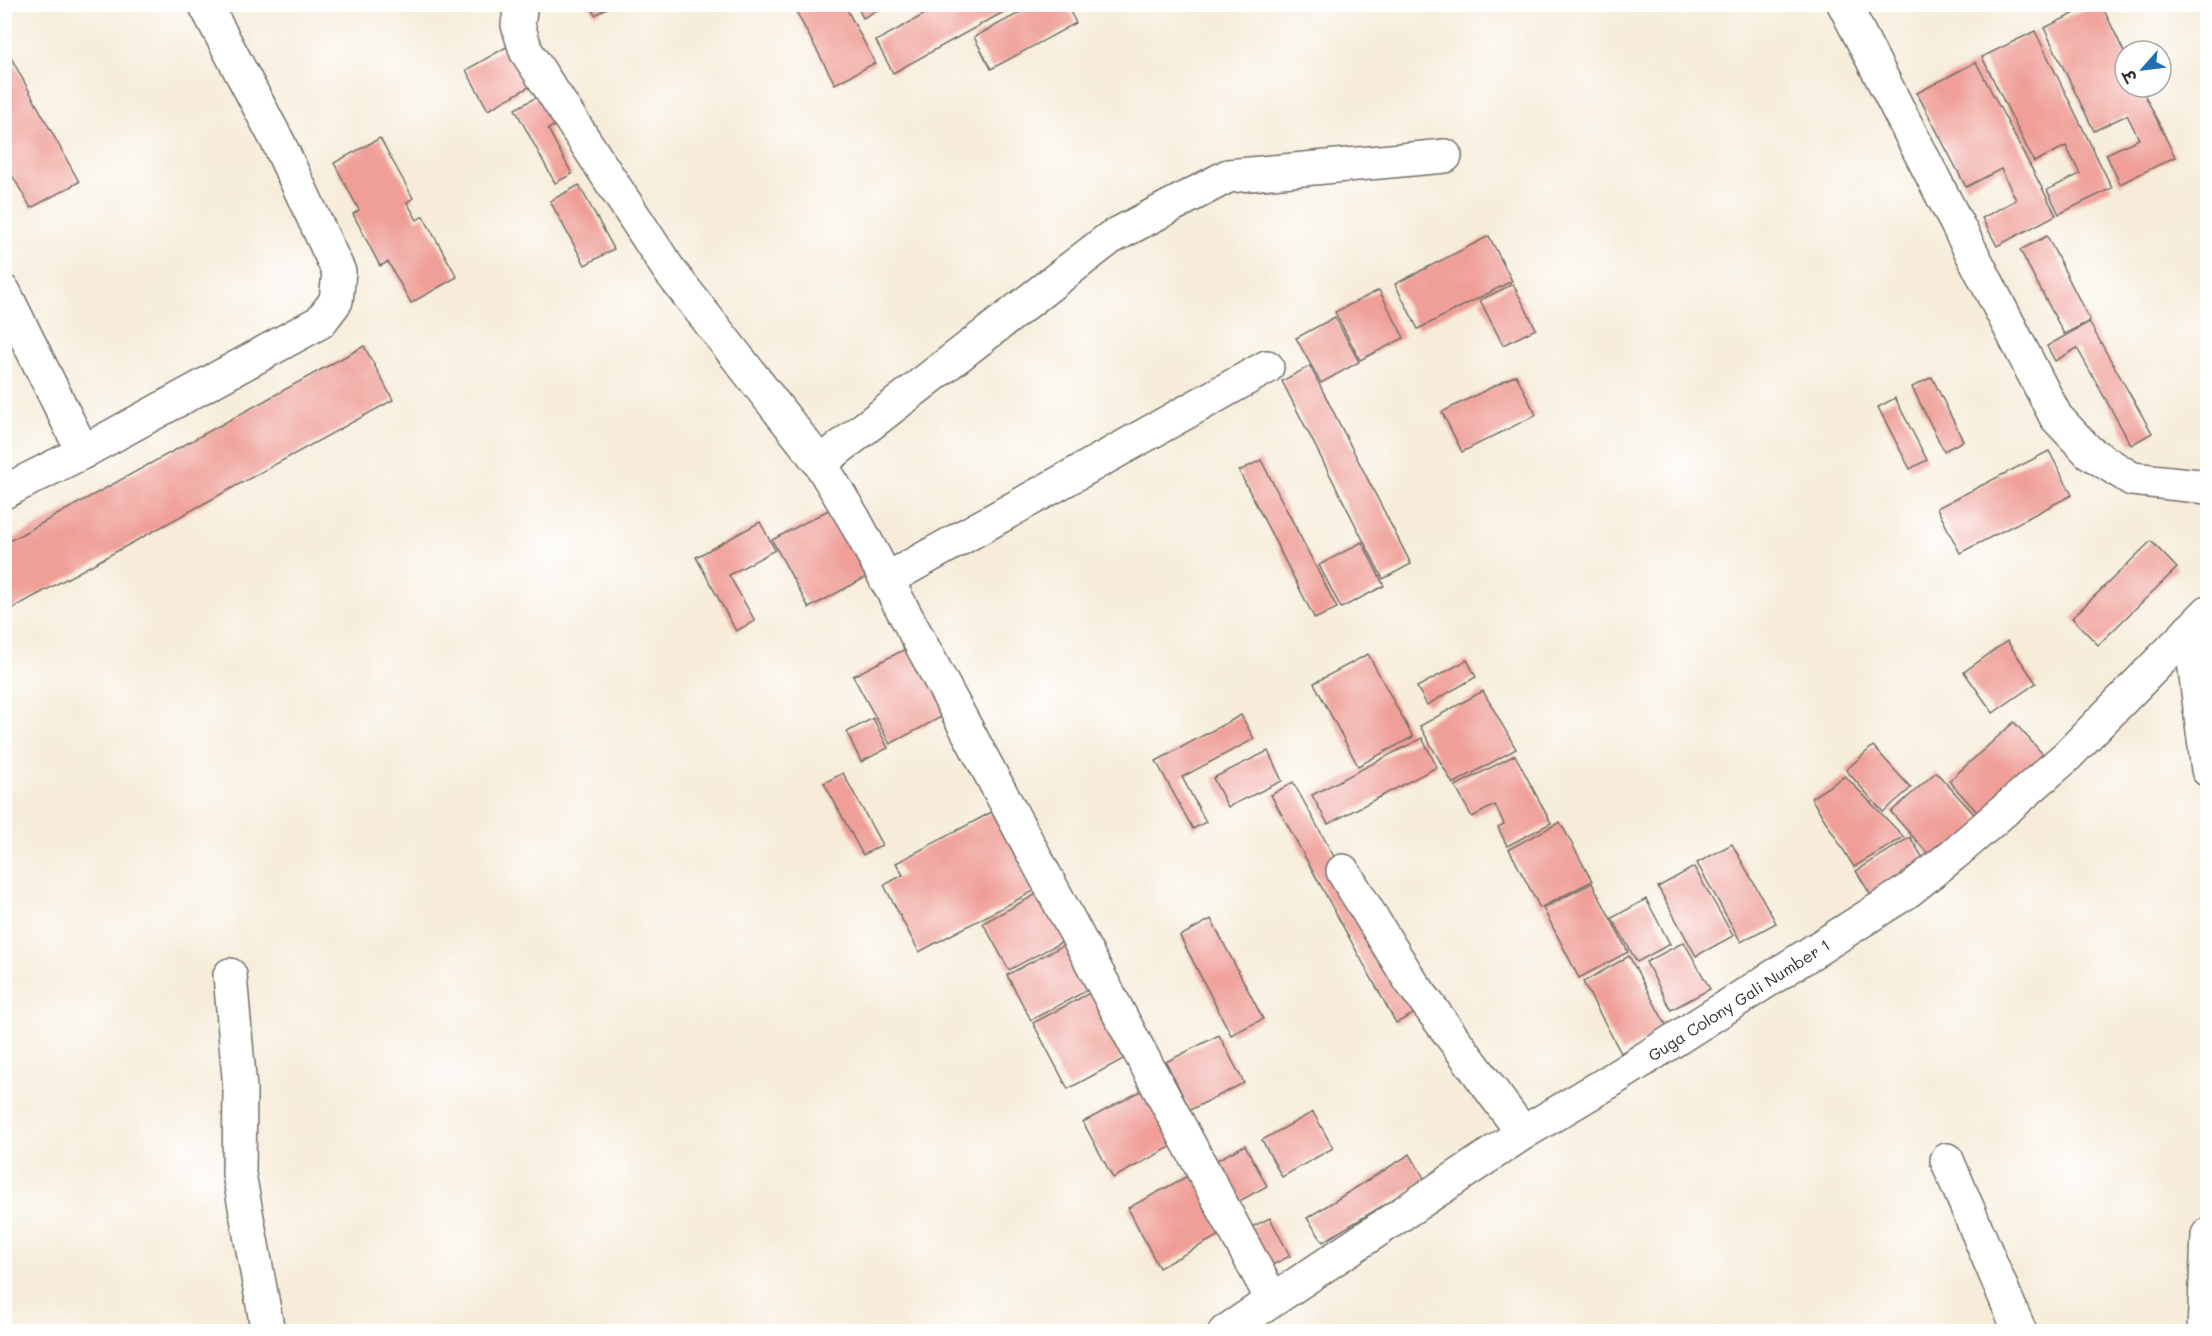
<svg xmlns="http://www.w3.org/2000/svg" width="2212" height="1336" font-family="Mali,'Playpen Sans Deva',sans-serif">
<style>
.building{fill:#ef9f97}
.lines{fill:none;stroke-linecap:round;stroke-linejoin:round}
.minor-casing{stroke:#726f68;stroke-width:36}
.minor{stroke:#fff;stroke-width:33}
.labels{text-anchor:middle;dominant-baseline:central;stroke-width:5;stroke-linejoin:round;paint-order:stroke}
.street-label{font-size:16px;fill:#2b2b2b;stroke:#fff}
</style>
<rect width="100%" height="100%" fill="#fff"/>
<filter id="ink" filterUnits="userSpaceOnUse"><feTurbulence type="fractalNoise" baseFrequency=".0167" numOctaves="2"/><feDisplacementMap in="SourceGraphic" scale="12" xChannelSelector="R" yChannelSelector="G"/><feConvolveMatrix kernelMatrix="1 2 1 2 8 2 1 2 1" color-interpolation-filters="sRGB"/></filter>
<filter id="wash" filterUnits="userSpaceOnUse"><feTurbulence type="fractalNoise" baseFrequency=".008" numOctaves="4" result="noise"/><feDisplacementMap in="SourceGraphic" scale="24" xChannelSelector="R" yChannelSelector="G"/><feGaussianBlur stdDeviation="1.35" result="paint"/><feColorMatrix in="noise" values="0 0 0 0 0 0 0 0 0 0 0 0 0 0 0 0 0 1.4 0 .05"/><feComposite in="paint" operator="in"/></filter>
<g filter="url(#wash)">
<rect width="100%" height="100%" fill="#f6ecd9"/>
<g id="blocks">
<g class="building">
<polygon points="589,4 614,4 595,15"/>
<polygon points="792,4 844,4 875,63 835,84"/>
<polygon points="856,4 888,4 863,18"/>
<polygon points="943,4 1018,4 893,73 876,41"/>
<polygon points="1036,4 1066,4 1076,23 991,69 974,37"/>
<polygon points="2094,4 2101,4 2125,54 2125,87 2141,87 2175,157 2120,184 2106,154 2139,139 2127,115 2094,131 2044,28"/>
<polygon points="2035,31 2112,188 2059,214 2047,190 2080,174 2066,146 2034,162 1982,57"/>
<polygon points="515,42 538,82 488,110 466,70"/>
<polygon points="4,45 79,182 31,208 4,161"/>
<polygon points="1976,62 2056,215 1997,246 1982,218 2016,200 2001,169 1966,187 1917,93"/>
<polygon points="544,93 559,123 548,129 572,174 555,183 515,109"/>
<polygon points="380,138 413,198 407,202 417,220 423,216 457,277 411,303 388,262 380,266 353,214 359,210 334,163"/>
<polygon points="579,185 614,249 585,265 550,201"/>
<polygon points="1489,236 1512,281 1418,329 1395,284"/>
<polygon points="2047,236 2090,321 2064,334 2020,250"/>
<polygon points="1513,284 1536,329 1503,345 1480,300"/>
<polygon points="1379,290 1404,338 1360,360 1335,312"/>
<polygon points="1335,317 1359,362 1321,383 1296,338"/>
<polygon points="2089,322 2152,433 2131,445 2077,348 2055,361 2047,346"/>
<polygon points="364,346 393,400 4,613 4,544"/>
<polygon points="1310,366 1411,564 1383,579 1282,381"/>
<polygon points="1516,375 1536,415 1462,452 1442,412"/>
<polygon points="1932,377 1963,441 1944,451 1912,387"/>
<polygon points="1895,398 1927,460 1910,469 1878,407"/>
<polygon points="2049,451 2072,495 1960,553 1937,508"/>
<polygon points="1261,460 1337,608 1315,619 1239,471"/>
<polygon points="836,506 872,574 809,608 772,540"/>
<polygon points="760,522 775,550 729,575 755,621 736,631 696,557"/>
<polygon points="2151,541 2177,568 2098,645 2072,618"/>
<polygon points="1362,542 1384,586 1341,608 1319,565"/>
<polygon points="2007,641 2036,683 1993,713 1964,672"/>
<polygon points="913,645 949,713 890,744 853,676"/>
<polygon points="1368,654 1413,737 1358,766 1314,683"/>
<polygon points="1467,660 1476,677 1427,705 1417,687"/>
<polygon points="1483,691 1516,749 1453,784 1420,726"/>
<polygon points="1241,715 1254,739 1182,777 1206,822 1193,829 1156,761"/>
<polygon points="873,718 888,748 861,762 847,732"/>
<polygon points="2014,722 2049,761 1984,820 1949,781"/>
<polygon points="1422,738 1437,767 1328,824 1312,795"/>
<polygon points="1873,746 1911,788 1883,812 1846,770"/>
<polygon points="1268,751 1282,781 1228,807 1213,778"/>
<polygon points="1515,755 1551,823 1507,846 1498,827 1504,824 1495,805 1472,817 1455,786"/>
<polygon points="1936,772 1982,823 1937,864 1891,812"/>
<polygon points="843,773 882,845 863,855 824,783"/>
<polygon points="1845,776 1904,837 1854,867 1811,798"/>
<polygon points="1293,782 1419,1011 1396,1023 1271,795"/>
<polygon points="1001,807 1043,886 919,952 884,885 903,875 896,863"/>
<polygon points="1560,822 1592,881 1540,908 1509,849"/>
<polygon points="1910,837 1929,868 1875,902 1856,871"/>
<polygon points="1732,844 1776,923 1741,942 1697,863"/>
<polygon points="1694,867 1733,936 1696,956 1658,887"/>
<polygon points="1592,883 1628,952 1579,978 1543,908"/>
<polygon points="1046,889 1071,937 1009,970 983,923"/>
<polygon points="1646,899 1670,944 1637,962 1612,918"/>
<polygon points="1211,919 1263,1019 1231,1035 1180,936"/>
<polygon points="1077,938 1101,983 1031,1020 1007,975"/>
<polygon points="1684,942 1710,989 1671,1010 1646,962"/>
<polygon points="1629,956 1667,1027 1621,1053 1583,982"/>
<polygon points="1101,987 1136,1052 1068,1089 1033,1023"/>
<polygon points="1219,1035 1244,1083 1190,1110 1166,1062"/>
<polygon points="1152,1085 1182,1141 1113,1178 1083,1122"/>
<polygon points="1313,1112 1333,1148 1282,1177 1262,1140"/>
<polygon points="1245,1145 1267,1186 1227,1208 1204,1167"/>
<polygon points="1410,1154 1425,1180 1323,1242 1307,1218"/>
<polygon points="1197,1171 1229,1230 1159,1268 1128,1208"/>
<polygon points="1270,1218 1290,1256 1261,1271 1241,1232"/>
</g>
</g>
</g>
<g filter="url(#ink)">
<use href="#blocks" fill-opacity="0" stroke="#726f68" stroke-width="1.5"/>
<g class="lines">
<defs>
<g id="minor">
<polyline points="521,4 518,25 526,51 669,270 820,463 854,519 1272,1299"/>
<polyline points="1844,4 2056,417 2089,452 2132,479 2208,487"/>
<polyline points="4,292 83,452"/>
<polyline points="820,463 1110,238 1228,176 1445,156"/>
<polyline points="4,492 83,452 320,322 336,301 339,272 279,144 205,4"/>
<polyline points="886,580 1267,367"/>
<polyline points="2190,630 2208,770"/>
<polyline points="1343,871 1410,980 1523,1133"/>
<polyline points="230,975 240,1089 239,1174 268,1332"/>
<polyline points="1947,1160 2020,1332"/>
<path id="s1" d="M 1225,1332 L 1523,1133 L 1607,1083 L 1908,891 L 1954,854 L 2066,757 L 2208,612"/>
<polyline points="2204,1332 2208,1235"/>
</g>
</defs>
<use href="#minor" class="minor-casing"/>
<use href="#minor" class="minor"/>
</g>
</g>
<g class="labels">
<g class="street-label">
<text stroke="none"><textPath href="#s1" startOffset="612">Guga Colony Gali Number 1</textPath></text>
</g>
</g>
<rect width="2212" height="1336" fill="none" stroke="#fff" stroke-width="24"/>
<g transform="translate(2143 69) rotate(242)"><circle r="28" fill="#ffffff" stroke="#aaaaaa" stroke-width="1.5"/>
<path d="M0-4.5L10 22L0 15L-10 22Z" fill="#1f6fb2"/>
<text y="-9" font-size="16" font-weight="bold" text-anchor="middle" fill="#2b2b2b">उ</text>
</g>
</svg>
